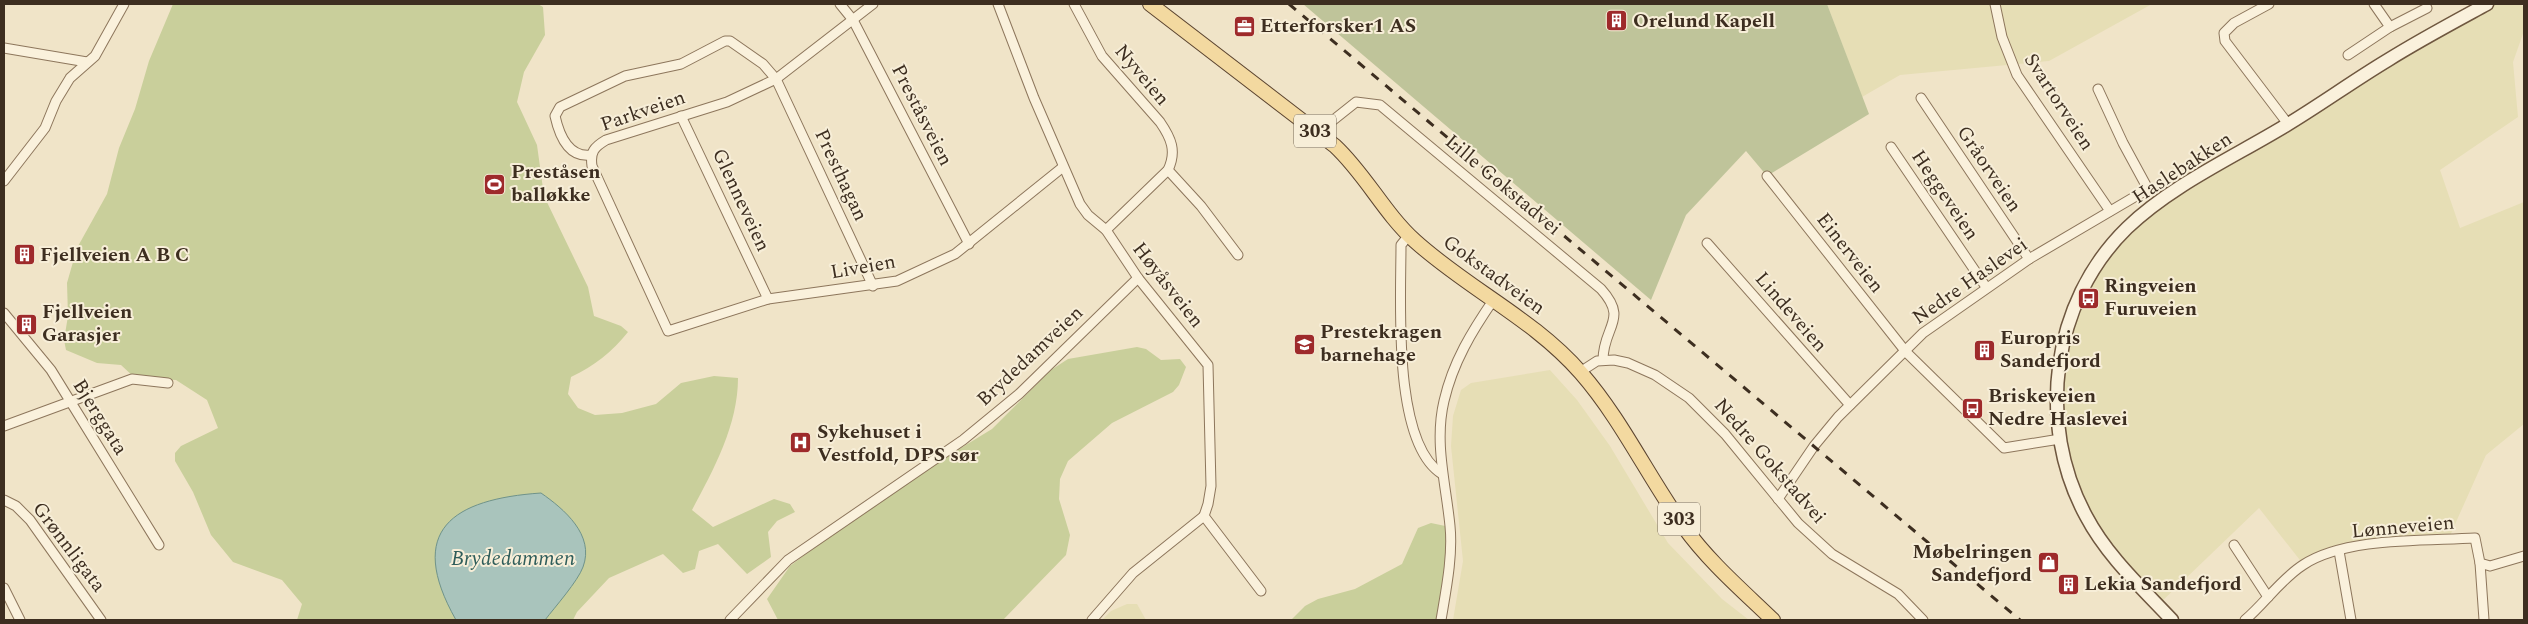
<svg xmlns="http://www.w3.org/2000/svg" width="2528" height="624" font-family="Spectral,serif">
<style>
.farmland{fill:#e6deb5}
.green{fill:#c9cf9b}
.cemetery{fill:#bfc49a}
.water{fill:#a9c4bc;stroke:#6f938a}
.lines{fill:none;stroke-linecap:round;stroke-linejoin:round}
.minor-casing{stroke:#8d765c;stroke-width:11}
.secondary-casing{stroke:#6f573f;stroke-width:15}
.primary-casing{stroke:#5b4430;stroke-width:16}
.minor{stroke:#faf1dc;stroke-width:9}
.secondary{stroke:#faf1dc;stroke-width:12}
.primary{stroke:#f3d9a0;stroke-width:14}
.rail{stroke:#3d2e20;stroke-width:3;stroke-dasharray:9 9;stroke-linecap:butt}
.labels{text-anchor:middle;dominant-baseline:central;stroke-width:4;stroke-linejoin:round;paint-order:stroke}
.shield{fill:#f7eed8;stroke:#756857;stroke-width:1}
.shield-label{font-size:19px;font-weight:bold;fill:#3d2e20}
.poi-label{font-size:20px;font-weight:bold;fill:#3d2e20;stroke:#f7eed8;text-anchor:start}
.street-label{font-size:20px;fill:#3d2e20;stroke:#f7eed8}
.water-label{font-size:21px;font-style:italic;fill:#2f5d5a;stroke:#f7eed8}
</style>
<rect width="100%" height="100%" fill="#f0e4c8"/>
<g class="farmland">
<polygon points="1827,4 2152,4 2049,61 1900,75 1862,97"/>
<polygon points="2487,4 2519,4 2524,7 2524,31 2513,62 2518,117 2440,170 2460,228 2524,202 2524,424 2486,455 2448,540 2365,545 2303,564 2259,508 2158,605 2100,541 2060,439 2064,340 2102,259 2167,195"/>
<polygon points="1550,370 1577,400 1610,446 1668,543 1722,599 1749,620 1453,620 1463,561 1451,446 1453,416 1461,390 1471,383"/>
<polygon points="1127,604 1137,604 1146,620 1102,620 1111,611"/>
</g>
<g class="green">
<path d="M 173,4 L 538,4 L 543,7 L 545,35 L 524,72 L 517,102 L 537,145 L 544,196 L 588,287 L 594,316 L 621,326 L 628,332 C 612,352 594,366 571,377 L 568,394 L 578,408 L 595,415 L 622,413 L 656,404 L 681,383 L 714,376 L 738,378 C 738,425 714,469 692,510 L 713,527 L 774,499 L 790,504 L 795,512 L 777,521 L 768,532 L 771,557 L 747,574 L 718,544 L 699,551 L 695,569 L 683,573 L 663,554 L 609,578 L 577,612 L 573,620 L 297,620 L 302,604 L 282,580 L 233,562 L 211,535 L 193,492 L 175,461 L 175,453 L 181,446 L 218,428 L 207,400 L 176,380 L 135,378 L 121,365 L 97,363 L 66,350 L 64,340 L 68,316 L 67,283 L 77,248 L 107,194 L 119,148 L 135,109 L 149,61 Z"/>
<polygon points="1137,347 1146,349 1161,360 1180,359 1186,367 1179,385 1173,392 1112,423 1068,461 1060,479 1059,499 1070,535 1066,555 1003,620 778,620 767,599 790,566 884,495 992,429 1051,370 1068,359"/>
<polygon points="1431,523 1450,527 1441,620 1291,620 1305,606 1318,599 1355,589 1402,564 1418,528"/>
</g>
<polygon class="cemetery" points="1303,4 1827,4 1869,114 1767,176 1746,151 1686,215 1651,300"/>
<path class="water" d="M 541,493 C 564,509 595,535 583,567 C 578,581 555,607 545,620 L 456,620 C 405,530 453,499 541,493 Z"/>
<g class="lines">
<defs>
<g id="minor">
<polyline points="840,4 853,20 969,244"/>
<path d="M 873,4 L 776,79 L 727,102 L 606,140 C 594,147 590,152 592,166 L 668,331 L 768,299 L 897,281 L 955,254 L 1063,167"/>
<polyline points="998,4 1034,98 1080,204 1088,215 1106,230 1138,278 1208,365 1211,486 1208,504 1204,516"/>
<path d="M 1074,4 L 1102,56 L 1160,122 C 1171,138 1177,151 1168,170 L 1106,230"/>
<polyline points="1995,4 2002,37 2017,75 2110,211"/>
<polyline points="2269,4 2234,23 2224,33 2225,41 2288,124"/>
<polyline points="2374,4 2390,27"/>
<polyline points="4,48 87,62"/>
<polyline points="2348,55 2390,27 2427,8"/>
<polyline points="1921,98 2029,259"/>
<polyline points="681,116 768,299"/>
<path d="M 1317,133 L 1356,102 L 1380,105 L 1601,289 C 1629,320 1603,326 1603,360"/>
<polyline points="1891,147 1986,287"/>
<path d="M 591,155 C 568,158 559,134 555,116 L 560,107 L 625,76 L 681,64 L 725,41 L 730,41 L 763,64 L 776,79 L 873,286"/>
<polyline points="1168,170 1201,206 1238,255"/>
<polyline points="1767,176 1906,352 2004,448 2060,439"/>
<polyline points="4,181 45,128 56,101 70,78 95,56 124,4"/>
<path d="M 1409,235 L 1401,245 C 1401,300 1392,443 1442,474"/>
<polyline points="1707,243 1850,405"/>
<polyline points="4,313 51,370 159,545"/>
<polyline points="1580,372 1597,361 1614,360 1628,363 1655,375 1689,398 1725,434 1798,523 1832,554 1898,594 1923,620"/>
<polyline points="4,426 132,379 168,383"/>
<polyline points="1778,499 1814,446 1838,417 1923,333 2029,259 2148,189 2123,143 2098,89"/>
<polyline points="4,500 16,506 30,520 101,620"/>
<polyline points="1204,516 1261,591"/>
<polyline points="2234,545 2268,597"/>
<polyline points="2339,551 2351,620"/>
<polyline points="2480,563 2484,620"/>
<polyline points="4,588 20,620"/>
<polyline points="730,620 788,560 963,440 1019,394 1138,278"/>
<polyline points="1092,620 1133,573 1204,516"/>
<path d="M 1441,620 C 1446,590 1453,556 1450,526 C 1446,484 1434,443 1444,401 C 1453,362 1472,331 1494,299"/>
<path d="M 2245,620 C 2265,603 2281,579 2303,565 C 2345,537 2425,541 2475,538 L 2480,563 L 2490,566 L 2524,556"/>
</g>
<path id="secondary" d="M 2172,620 C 2141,587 2107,556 2086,516 C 2036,424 2051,302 2127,228 C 2172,185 2232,158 2285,126 C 2320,105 2353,81 2388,60 C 2420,40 2454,22 2487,4"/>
<path id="primary" d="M 1150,4 L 1335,146 C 1366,175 1384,213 1415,241 C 1468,289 1534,319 1581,373 C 1622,420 1648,477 1684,527 C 1709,562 1743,591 1773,620"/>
</defs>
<use href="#minor" class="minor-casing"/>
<use href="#secondary" class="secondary-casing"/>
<use href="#primary" class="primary-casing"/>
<use href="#minor" class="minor"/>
<use href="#secondary" class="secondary"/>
<use href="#primary" class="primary"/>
<polyline class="rail" points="1289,4 2020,620"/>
</g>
<defs>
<symbol id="building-square" viewBox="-11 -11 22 22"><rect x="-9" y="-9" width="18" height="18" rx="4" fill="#9e2a2b" stroke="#f7eed8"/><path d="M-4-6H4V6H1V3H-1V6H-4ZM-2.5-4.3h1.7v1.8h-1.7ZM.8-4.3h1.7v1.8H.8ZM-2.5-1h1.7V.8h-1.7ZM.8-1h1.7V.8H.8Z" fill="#fff"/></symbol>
<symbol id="office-square" viewBox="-11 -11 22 22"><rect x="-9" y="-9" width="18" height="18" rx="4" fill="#9e2a2b" stroke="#f7eed8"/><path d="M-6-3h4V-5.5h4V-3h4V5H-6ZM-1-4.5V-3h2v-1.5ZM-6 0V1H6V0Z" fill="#fff"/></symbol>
<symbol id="stadium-square" viewBox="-11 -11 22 22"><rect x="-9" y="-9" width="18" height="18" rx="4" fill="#9e2a2b" stroke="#f7eed8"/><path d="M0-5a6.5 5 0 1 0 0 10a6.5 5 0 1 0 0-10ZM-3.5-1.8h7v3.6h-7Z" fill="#fff"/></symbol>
<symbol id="bus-square" viewBox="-11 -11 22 22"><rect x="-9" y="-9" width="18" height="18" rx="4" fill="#9e2a2b" stroke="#f7eed8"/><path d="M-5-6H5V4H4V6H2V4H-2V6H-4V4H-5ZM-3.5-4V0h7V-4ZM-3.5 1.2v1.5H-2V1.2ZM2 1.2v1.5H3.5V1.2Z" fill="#fff"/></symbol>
<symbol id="school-square" viewBox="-11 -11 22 22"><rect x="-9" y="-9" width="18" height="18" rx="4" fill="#9e2a2b" stroke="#f7eed8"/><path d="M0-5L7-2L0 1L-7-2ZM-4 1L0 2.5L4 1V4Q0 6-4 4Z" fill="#fff"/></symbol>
<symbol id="hospital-square" viewBox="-11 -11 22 22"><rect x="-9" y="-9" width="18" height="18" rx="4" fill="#9e2a2b" stroke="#f7eed8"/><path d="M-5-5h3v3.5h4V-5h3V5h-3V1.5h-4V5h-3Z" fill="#fff"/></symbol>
<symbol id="shop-square" viewBox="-11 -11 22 22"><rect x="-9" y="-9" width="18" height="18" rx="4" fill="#9e2a2b" stroke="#f7eed8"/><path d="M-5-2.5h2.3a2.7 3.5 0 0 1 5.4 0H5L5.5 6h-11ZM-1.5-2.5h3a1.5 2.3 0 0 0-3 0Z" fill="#fff"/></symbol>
</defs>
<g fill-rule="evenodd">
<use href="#building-square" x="1604" y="8" width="25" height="25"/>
<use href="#office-square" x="1232" y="14" width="25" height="25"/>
<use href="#stadium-square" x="482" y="172" width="25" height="25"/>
<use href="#building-square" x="12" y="242" width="25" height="25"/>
<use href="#bus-square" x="2076" y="286" width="25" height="25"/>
<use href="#building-square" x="14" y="312" width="25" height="25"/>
<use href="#school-square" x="1292" y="332" width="25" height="25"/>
<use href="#building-square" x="1972" y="338" width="25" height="25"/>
<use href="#bus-square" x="1960" y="396" width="25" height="25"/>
<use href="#hospital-square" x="788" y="430" width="25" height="25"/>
<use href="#shop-square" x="2036" y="550" width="25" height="25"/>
<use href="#building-square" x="2056" y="572" width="25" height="25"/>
</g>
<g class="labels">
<g class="shield">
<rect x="1294" y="114.5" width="42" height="33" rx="4"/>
<rect x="1658" y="502.5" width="42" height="33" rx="4"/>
</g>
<g class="shield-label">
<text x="1315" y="131">303</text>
<text x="1679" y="519">303</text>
</g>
<g class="poi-label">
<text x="1633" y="21">Orelund Kapell</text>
<text x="1260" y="26">Etterforsker1 AS</text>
<text x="511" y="172">Preståsen<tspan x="511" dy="23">balløkke</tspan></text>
<text x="40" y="255">Fjellveien A B C</text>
<text x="2104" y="286">Ringveien<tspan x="2104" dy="23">Furuveien</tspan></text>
<text x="42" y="312">Fjellveien<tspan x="42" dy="23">Garasjer</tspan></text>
<text x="1320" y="332">Prestekragen<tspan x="1320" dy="23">barnehage</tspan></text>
<text x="2000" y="338">Europris<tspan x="2000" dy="23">Sandefjord</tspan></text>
<text x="1988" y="396">Briskeveien<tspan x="1988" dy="23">Nedre Haslevei</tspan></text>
<text x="817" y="432">Sykehuset i<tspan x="817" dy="23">Vestfold, DPS sør</tspan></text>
<text x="2032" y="552" text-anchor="end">Møbelringen<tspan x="2032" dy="23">Sandefjord</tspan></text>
<text x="2084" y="584">Lekia Sandefjord</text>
</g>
<g class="street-label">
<text transform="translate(1142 75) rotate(50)">Nyveien</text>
<text transform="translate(2059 102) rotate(57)">Svartorveien</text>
<text transform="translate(643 111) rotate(-19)">Parkveien</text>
<text transform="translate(922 115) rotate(63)">Preståsveien</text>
<text transform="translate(2182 168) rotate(-33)">Haslebakken</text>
<text transform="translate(1989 169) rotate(56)">Gråorveien</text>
<text transform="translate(841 175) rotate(65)">Presthagan</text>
<text transform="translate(1503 185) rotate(40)">Lille Gokstadvei</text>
<text transform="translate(1945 195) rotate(56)">Heggeveien</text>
<text transform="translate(741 200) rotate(65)">Glenneveien</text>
<text transform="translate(1850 253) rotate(52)">Einerveien</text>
<text transform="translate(863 267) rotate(-10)">Liveien</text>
<text transform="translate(1494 275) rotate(36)">Gokstadveien</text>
<text transform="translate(1970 281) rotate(-35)">Nedre Haslevei</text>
<text transform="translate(1168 285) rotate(52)">Høyåsveien</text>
<text transform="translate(1791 312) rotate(49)">Lindeveien</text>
<text transform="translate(1030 356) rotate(-43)">Brydedamveien</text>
<text transform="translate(100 417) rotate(58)">Bjerggata</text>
<text transform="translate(1770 461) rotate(49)">Nedre Gokstadvei</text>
<text transform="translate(2403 527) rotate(-5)">Lønneveien</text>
<text transform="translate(69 547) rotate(53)">Grønnligata</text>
</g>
<g class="water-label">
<text x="513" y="559">Brydedammen</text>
</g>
</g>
<rect width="2528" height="624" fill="none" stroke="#3d2e20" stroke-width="10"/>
</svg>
